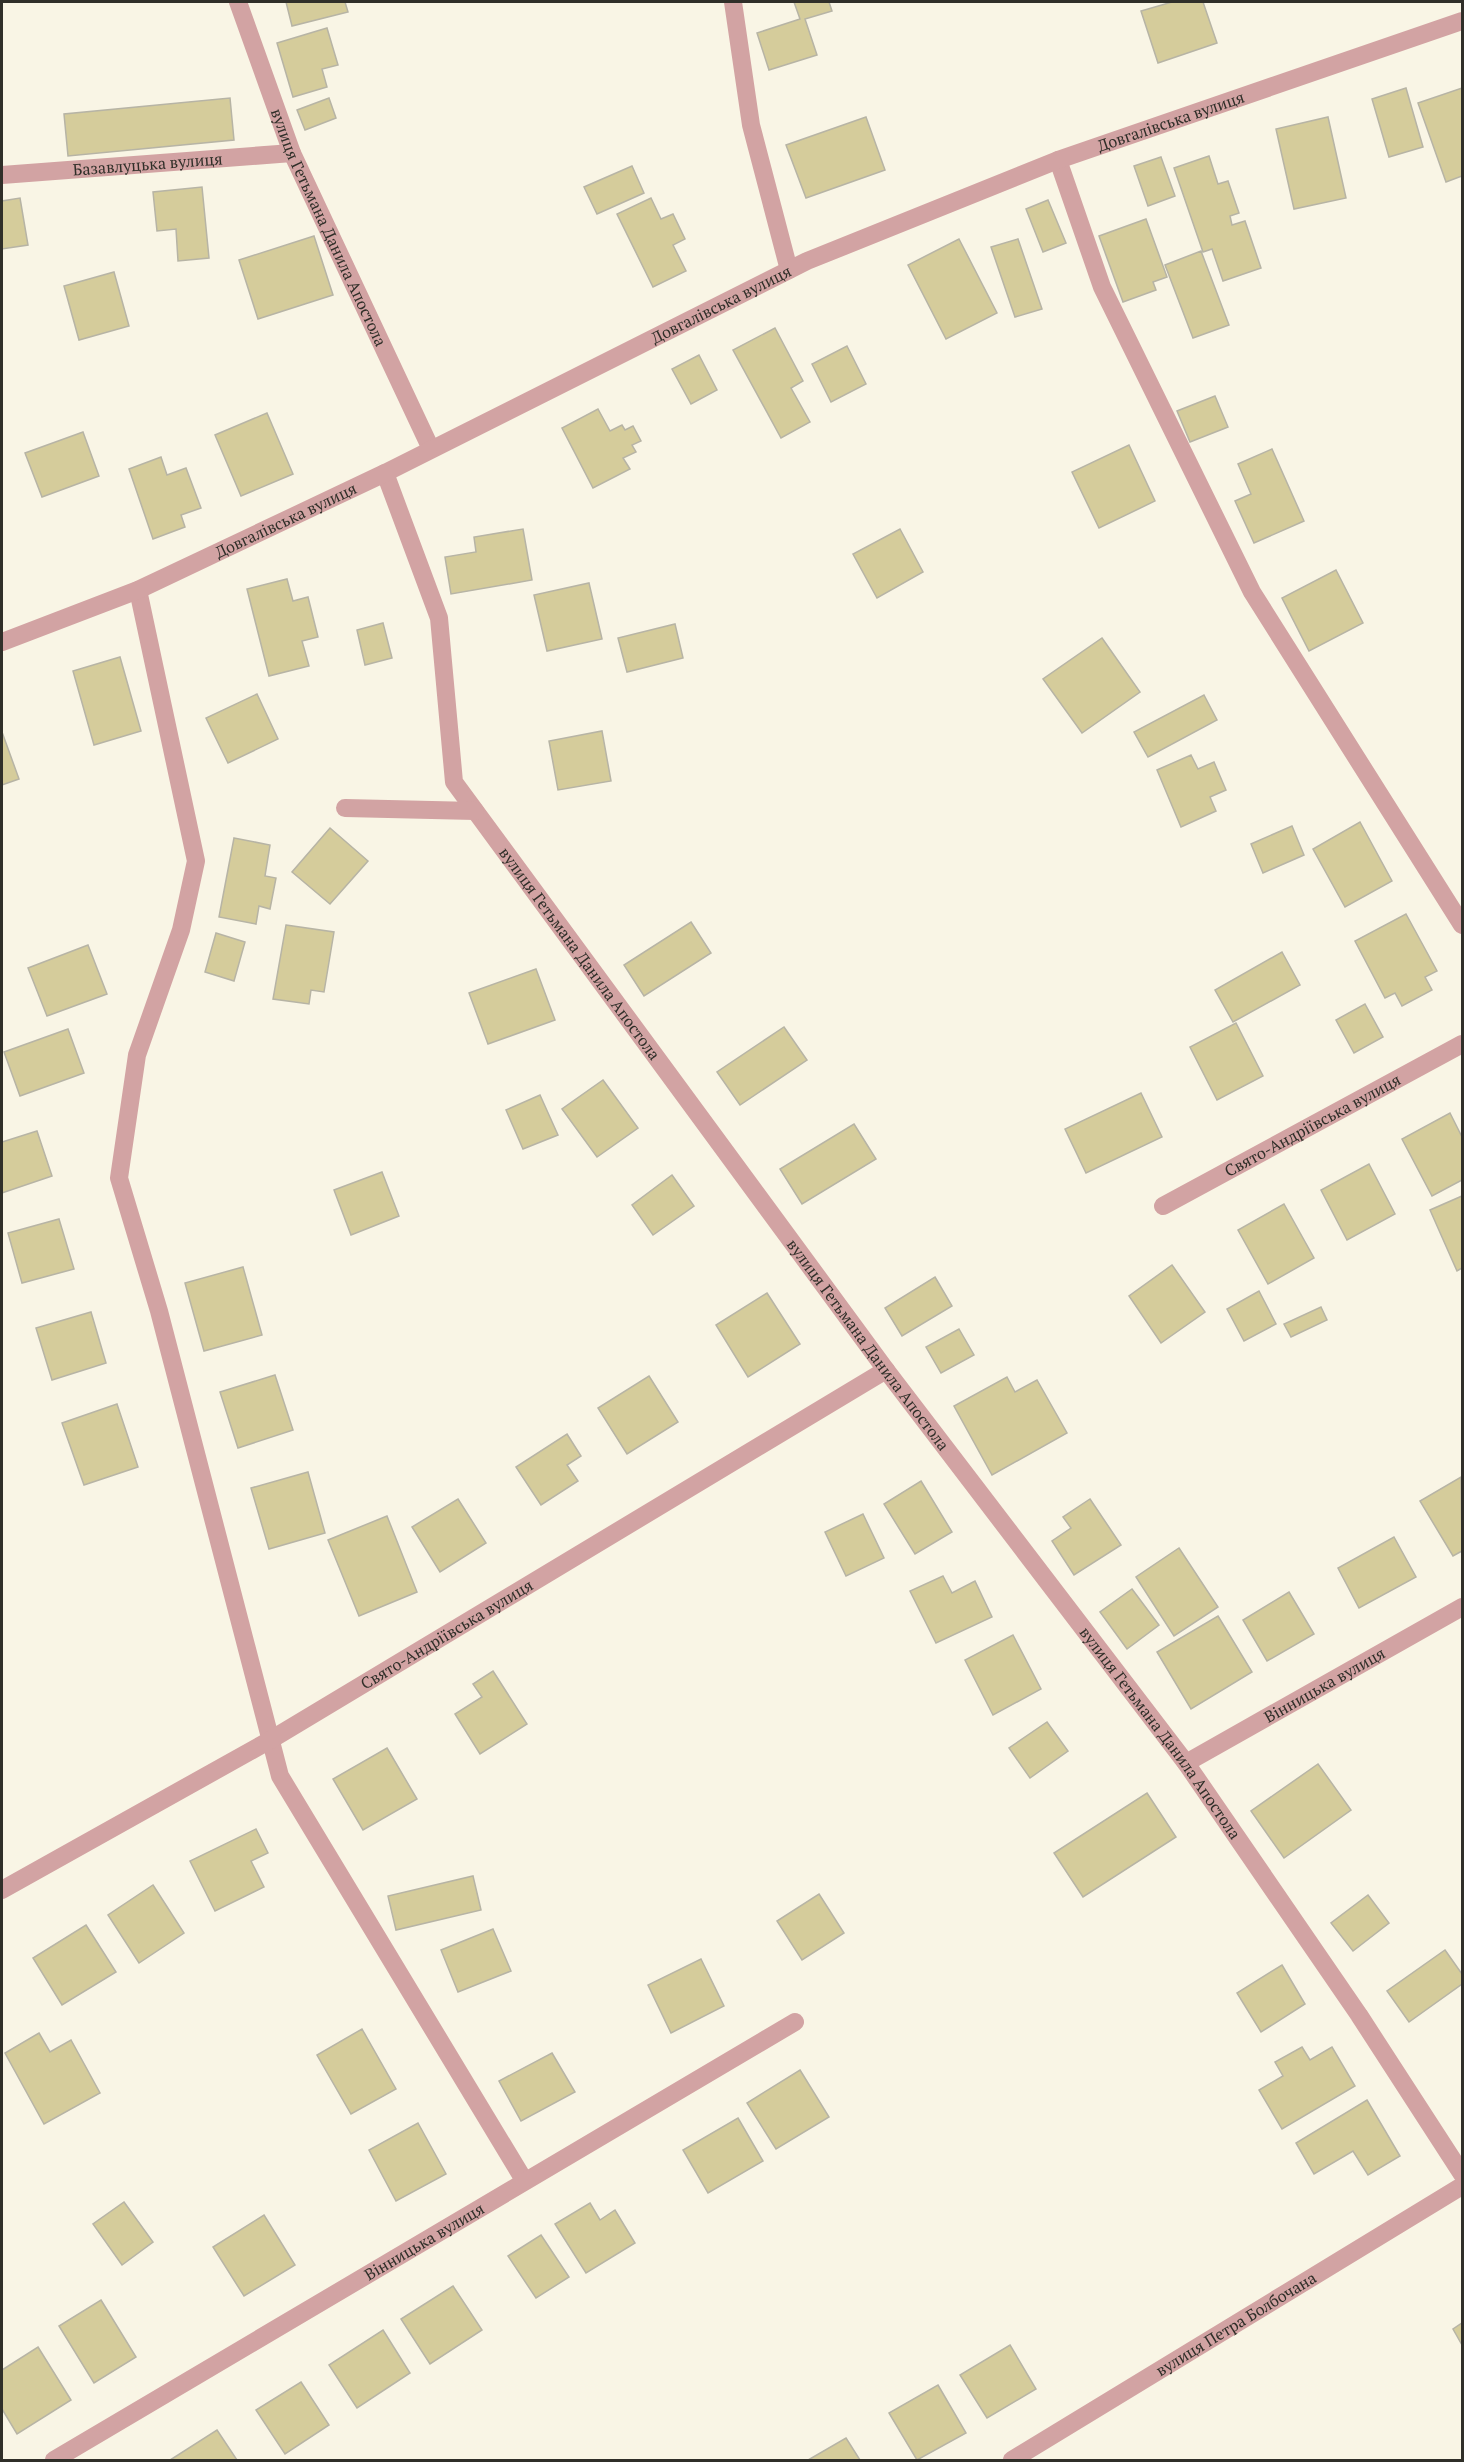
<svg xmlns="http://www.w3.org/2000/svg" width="1464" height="2462" font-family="'PT Serif',serif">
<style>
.building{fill:#d5cc9b;stroke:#b7b4a5;stroke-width:1.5}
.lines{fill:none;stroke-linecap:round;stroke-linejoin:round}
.minor{stroke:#d2a3a3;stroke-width:18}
.labels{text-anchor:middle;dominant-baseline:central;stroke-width:6;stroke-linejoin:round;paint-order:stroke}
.street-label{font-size:16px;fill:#302f29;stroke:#fff}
</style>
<rect width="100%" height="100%" fill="#f9f5e5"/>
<g class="building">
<polygon points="286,2 345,2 348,12 292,26"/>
<polygon points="794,2 829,2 832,11 805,19 817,55 769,70 757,33 800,19"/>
<polygon points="1172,2 1203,2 1217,43 1158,63 1141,11"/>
<polygon points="327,28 338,65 322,69 327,87 293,97 277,43"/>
<polygon points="1406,88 1423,147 1389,157 1372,99"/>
<polygon points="1462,88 1462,176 1446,182 1418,103"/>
<polygon points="230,98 234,140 68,156 64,114"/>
<polygon points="329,98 336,118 305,130 297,110"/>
<polygon points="866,117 885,170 806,198 786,145"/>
<polygon points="1328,117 1346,198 1294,209 1276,129"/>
<polygon points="1209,156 1218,184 1228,181 1239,213 1230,216 1232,225 1245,221 1261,268 1223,281 1212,249 1203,252 1174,168"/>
<polygon points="1161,157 1175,196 1148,206 1134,166"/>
<polygon points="632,166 644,193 597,214 584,187"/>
<polygon points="202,187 209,258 178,261 176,229 157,231 153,192"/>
<polygon points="20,198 28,245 2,249 2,201"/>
<polygon points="651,198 661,219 673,214 685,239 673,245 686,271 653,287 617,214"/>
<polygon points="1048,200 1066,243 1043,252 1026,209"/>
<polygon points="1146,219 1167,277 1153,282 1156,290 1123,302 1099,236"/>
<polygon points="314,236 333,295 258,319 239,260"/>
<polygon points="959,239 997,313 946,339 908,265"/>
<polygon points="1018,239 1042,309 1015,317 991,247"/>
<polygon points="1201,251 1229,325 1193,338 1165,265"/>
<polygon points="114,272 129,326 79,340 64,286"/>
<polygon points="775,328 803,381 791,388 810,422 781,438 733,350"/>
<polygon points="847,346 866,384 831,402 812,364"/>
<polygon points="699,355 717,390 691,404 672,369"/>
<polygon points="1215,396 1228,427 1190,442 1177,411"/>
<polygon points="598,409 610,431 622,425 625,430 633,426 641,441 632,445 636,452 623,458 630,469 593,488 562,428"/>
<polygon points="267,413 293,474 241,496 215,435"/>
<polygon points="83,432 99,476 42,497 25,453"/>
<polygon points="1129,445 1155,501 1099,528 1072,472"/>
<polygon points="1272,449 1304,521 1254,543 1235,501 1251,494 1238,464"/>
<polygon points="161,457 167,475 186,468 201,508 181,515 185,527 153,539 129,469"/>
<polygon points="523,529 532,580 451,594 445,557 476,552 474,537"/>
<polygon points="900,529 923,572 877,598 853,554"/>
<polygon points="1336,570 1363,623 1309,651 1282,598"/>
<polygon points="287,579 293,601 308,597 318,637 302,641 309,666 269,676 247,589"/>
<polygon points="589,583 602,639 547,651 534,595"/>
<polygon points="383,623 392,658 365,665 357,630"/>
<polygon points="675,624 683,658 627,672 618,638"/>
<polygon points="1102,638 1140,692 1082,733 1043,679"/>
<polygon points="120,657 141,731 94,745 73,671"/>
<polygon points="257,694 278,739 228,763 206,718"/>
<polygon points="1204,695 1217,720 1148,757 1134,732"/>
<polygon points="602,731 611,781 558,790 549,741"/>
<polygon points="2,732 19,779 2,785"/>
<polygon points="1191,755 1198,769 1214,762 1226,790 1210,797 1216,811 1181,827 1157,770"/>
<polygon points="1360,822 1392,881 1345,907 1313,849"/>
<polygon points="1292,826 1304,855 1263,873 1251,844"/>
<polygon points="330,828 368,861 330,904 292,872"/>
<polygon points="234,838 270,845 265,876 276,878 270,909 259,906 256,924 219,917"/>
<polygon points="1406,914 1437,971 1425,977 1432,990 1402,1006 1395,993 1385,998 1355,941"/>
<polygon points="691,922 711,953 644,996 624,965"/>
<polygon points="286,925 334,932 324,992 311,990 309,1004 273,999"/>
<polygon points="216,933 245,942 234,981 205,972"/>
<polygon points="88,945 107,994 47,1016 28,968"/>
<polygon points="1282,952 1300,985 1233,1022 1215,990"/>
<polygon points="536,969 555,1020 488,1044 469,993"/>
<polygon points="1365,1004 1383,1037 1354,1053 1336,1020"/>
<polygon points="1236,1023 1263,1076 1217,1100 1190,1047"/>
<polygon points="784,1027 807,1060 740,1105 717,1072"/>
<polygon points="68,1029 84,1073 20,1096 4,1052"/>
<polygon points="603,1080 638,1128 597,1157 562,1109"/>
<polygon points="1141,1093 1162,1137 1086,1173 1065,1129"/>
<polygon points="540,1095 558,1135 523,1149 506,1110"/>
<polygon points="1450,1113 1462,1137 1462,1180 1432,1196 1402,1139"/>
<polygon points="854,1124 876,1159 802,1204 780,1169"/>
<polygon points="37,1131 52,1176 2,1193 2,1142"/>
<polygon points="1369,1164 1395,1214 1347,1240 1321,1190"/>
<polygon points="382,1172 399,1216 351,1235 334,1190"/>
<polygon points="672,1175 694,1206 653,1235 632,1205"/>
<polygon points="1462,1196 1462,1268 1457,1271 1430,1210"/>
<polygon points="1284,1204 1314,1258 1268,1284 1238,1230"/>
<polygon points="59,1219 74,1269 22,1283 8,1233"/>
<polygon points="1172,1265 1205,1312 1161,1343 1129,1296"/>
<polygon points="243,1267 262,1335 204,1351 185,1283"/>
<polygon points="935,1277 952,1306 902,1336 885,1308"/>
<polygon points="1259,1291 1276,1324 1244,1341 1227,1309"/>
<polygon points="767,1293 800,1344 748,1377 716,1325"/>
<polygon points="1321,1307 1327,1320 1291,1337 1284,1324"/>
<polygon points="91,1312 106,1363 52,1380 36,1328"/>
<polygon points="959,1329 974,1355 941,1373 926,1347"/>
<polygon points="275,1375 293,1430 238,1448 220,1392"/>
<polygon points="649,1376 678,1422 627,1454 598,1408"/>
<polygon points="1007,1377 1015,1392 1037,1380 1067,1433 992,1475 954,1406"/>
<polygon points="117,1404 138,1467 84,1485 62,1423"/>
<polygon points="567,1434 581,1456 567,1465 578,1481 541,1505 516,1467"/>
<polygon points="308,1472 325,1533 269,1549 251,1488"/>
<polygon points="1461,1477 1462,1551 1453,1556 1420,1501"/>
<polygon points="921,1481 952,1532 915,1554 884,1504"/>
<polygon points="458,1499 486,1543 440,1572 412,1527"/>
<polygon points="1090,1499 1121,1545 1074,1575 1052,1541 1071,1528 1063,1517"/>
<polygon points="863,1514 884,1558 846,1576 825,1532"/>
<polygon points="387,1516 417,1592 359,1616 328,1540"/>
<polygon points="1394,1537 1416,1577 1359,1608 1338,1568"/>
<polygon points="1179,1548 1218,1607 1174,1636 1136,1577"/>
<polygon points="943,1576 952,1593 975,1581 992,1617 936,1643 910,1591"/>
<polygon points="1132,1589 1159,1625 1127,1649 1100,1612"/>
<polygon points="1289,1592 1314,1634 1267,1661 1243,1620"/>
<polygon points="1218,1616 1252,1672 1191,1709 1157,1652"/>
<polygon points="1013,1635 1041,1689 993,1715 965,1660"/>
<polygon points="493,1671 527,1724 480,1754 455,1714 482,1697 473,1684"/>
<polygon points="1047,1722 1068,1751 1030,1778 1009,1748"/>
<polygon points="387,1748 417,1799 363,1830 333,1779"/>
<polygon points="1318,1764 1351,1810 1284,1858 1251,1811"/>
<polygon points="1147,1793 1176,1837 1083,1897 1054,1853"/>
<polygon points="256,1829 268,1853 251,1861 264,1887 215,1911 190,1861"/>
<polygon points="473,1876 481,1910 396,1930 388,1896"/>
<polygon points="153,1885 184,1933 139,1963 108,1915"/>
<polygon points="819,1894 844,1933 802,1960 777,1921"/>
<polygon points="1368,1895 1389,1923 1353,1951 1331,1923"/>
<polygon points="86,1925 116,1972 62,2005 33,1958"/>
<polygon points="493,1929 511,1971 458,1992 441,1950"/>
<polygon points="1445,1950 1462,1974 1462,1984 1409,2022 1387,1991"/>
<polygon points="701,1959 724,2006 671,2033 648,1985"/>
<polygon points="1282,1965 1305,2004 1261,2032 1237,1993"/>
<polygon points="362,2029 396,2089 351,2114 317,2055"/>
<polygon points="39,2033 50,2052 71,2040 100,2093 44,2124 5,2053"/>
<polygon points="1302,2047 1310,2060 1332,2047 1355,2086 1282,2129 1259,2090 1283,2076 1275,2062"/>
<polygon points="552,2053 575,2092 521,2121 499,2081"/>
<polygon points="800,2070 829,2117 776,2149 747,2103"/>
<polygon points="1367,2100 1400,2156 1368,2175 1353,2151 1314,2174 1296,2143"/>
<polygon points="738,2118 763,2161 708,2193 683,2150"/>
<polygon points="418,2123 446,2174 396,2201 369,2150"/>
<polygon points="124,2202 153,2242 122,2265 93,2224"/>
<polygon points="590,2203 600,2220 615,2210 635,2243 586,2273 555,2224"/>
<polygon points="264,2215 295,2265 244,2296 213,2247"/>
<polygon points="541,2235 569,2277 536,2298 508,2256"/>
<polygon points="453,2286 482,2330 430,2364 401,2319"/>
<polygon points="101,2300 136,2357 94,2383 59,2326"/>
<polygon points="1462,2323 1462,2345 1453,2329"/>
<polygon points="383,2330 410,2373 357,2408 329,2365"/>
<polygon points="1010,2345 1036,2389 987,2418 960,2375"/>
<polygon points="38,2347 71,2400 17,2434 2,2409 2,2370"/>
<polygon points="301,2382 329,2425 285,2454 256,2410"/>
<polygon points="938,2385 966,2433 917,2460 889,2413"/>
<polygon points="217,2430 237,2460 170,2460"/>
<polygon points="846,2438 860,2460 808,2460"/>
</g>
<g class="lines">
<g class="minor">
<path id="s1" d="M 238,2 L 292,153 L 431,449"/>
<polyline points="733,2 751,125 789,270"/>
<polyline points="1058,160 1102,287 1252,592 1462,925"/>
<path id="s2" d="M 2,175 L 292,153"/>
<path id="s3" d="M 385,473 L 439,618 L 454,782 L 886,1370 L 1186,1763 L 1359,2015 L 1462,2174"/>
<polyline points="138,590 196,861 181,930 137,1055 119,1178 159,1311 280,1776 524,2180"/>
<path id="s4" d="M 2,642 L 138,590 L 385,473 L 807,261 L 1058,160 L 1462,21"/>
<polyline points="345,808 475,811"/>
<path id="s5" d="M 1163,1206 L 1462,1044"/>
<path id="s6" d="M 1186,1763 L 1462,1607"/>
<path id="s7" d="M 2,1890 L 272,1739 L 886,1370"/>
<path id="s8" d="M 54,2460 L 795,2022"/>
<path id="s9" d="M 1012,2460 L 1462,2186"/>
</g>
</g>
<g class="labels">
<g class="street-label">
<text stroke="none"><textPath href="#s4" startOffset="1281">Довгалівська вулиця</textPath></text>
<text stroke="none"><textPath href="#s2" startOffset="146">Базавлуцька вулиця</textPath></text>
<text stroke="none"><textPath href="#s1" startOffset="243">вулиця Гетьмана Данила Апостола</textPath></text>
<text stroke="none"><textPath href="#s4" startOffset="795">Довгалівська вулиця</textPath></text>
<text stroke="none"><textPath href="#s4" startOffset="309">Довгалівська вулиця</textPath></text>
<text stroke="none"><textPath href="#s3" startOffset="532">вулиця Гетьмана Данила Апостола</textPath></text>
<text stroke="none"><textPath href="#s5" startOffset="170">Свято-Андріївська вулиця</textPath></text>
<text stroke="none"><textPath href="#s3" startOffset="1018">вулиця Гетьмана Данила Апостола</textPath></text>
<text stroke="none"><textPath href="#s7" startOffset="513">Свято-Андріївська вулиця</textPath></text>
<text stroke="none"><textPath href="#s6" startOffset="159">Вінницька вулиця</textPath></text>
<text stroke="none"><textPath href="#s3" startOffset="1504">вулиця Гетьмана Данила Апостола</textPath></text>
<text stroke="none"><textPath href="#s8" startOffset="430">Вінницька вулиця</textPath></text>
<text stroke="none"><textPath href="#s9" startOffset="262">вулиця Петра Болбочана</textPath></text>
</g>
</g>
<rect width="1464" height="2462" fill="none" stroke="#302f29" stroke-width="6"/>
</svg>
